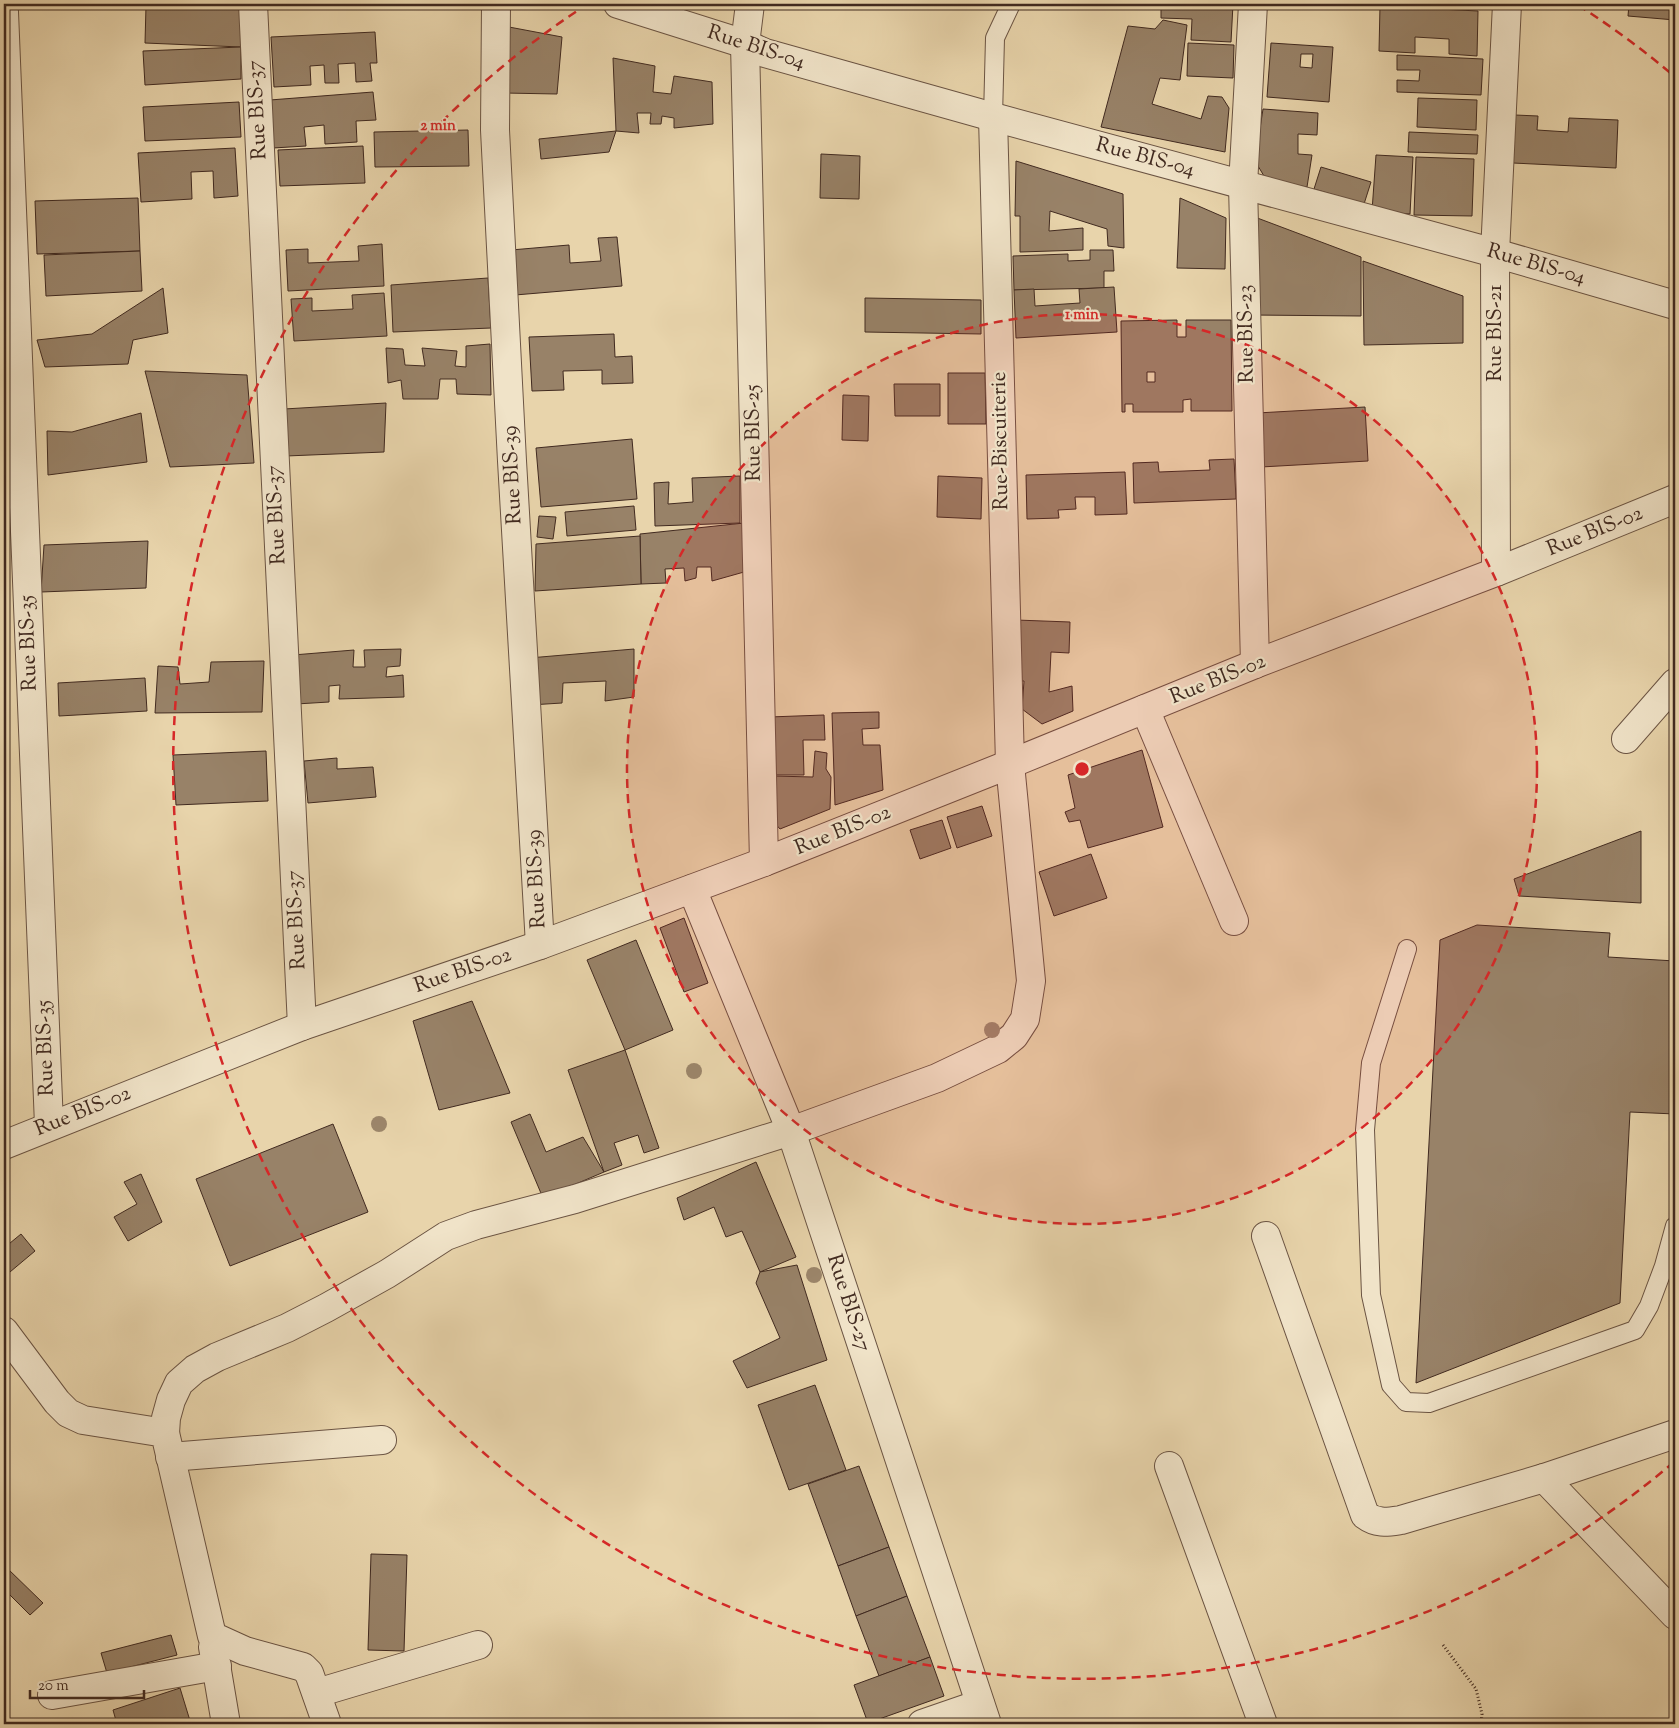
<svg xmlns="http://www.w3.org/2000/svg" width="1679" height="1728" font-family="'Sorts Mill Goudy',serif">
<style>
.building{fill:#988268;stroke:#412a20;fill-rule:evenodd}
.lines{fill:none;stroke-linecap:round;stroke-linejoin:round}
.lane-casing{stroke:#6b5443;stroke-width:20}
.street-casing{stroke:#6b5443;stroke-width:30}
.path{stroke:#412a20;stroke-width:3;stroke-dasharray:1 2.5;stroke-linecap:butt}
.lane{stroke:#f0e3c8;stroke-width:18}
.street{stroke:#f0e3c8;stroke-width:28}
.tree{fill:#9c866b}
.ring{fill:none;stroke:#d62828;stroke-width:2.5;stroke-dasharray:9 6}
.labels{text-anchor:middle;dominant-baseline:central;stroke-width:4.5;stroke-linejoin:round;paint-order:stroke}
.street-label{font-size:21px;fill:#412a20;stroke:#f0e3c8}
.centre{fill:#d62828;stroke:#f0e3c8;stroke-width:2.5}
.ring-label{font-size:15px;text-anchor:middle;font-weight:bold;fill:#d62828;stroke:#f0e3c8;stroke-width:4.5;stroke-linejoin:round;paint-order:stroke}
</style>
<rect width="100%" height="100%" fill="#e8d4ab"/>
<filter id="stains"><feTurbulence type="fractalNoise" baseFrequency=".004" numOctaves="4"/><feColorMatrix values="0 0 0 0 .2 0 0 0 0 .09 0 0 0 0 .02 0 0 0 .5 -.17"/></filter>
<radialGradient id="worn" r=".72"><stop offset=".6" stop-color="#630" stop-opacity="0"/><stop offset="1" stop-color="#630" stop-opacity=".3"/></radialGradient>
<g class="building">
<polygon points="137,4 228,4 228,8 146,6"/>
<polygon points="1161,4 1233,4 1231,42 1191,40 1192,19 1161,18"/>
<polygon points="1629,4 1675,4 1675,20 1628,16"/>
<polygon points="146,6 242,9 241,47 145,43"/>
<polygon points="1380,6 1478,11 1477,56 1449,54 1449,39 1415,37 1415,53 1379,51"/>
<polygon points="1163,20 1187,25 1180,80 1160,78 1152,104 1201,119 1208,96 1222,97 1229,108 1225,152 1101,127 1128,26 1155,29"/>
<polygon points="509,27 562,37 557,94 503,93"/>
<polygon points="375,32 377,63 370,63 372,81 356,82 355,63 338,64 339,83 325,83 324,65 310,66 311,85 274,87 271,37"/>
<polygon points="1188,43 1234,45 1233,78 1187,76"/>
<path d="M 1271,43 L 1333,47 L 1329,102 L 1267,97 ZM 1301,54 L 1313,54 L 1312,68 L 1300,67 Z"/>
<polygon points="241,47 241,79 145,85 143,51"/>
<polygon points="1397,55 1483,59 1481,95 1397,92 1397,80 1419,81 1420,70 1397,70"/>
<polygon points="613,58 655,66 653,92 671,94 674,76 712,82 713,124 674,128 674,118 662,116 661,124 650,124 651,113 637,113 639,133 616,131"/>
<polygon points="373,92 376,120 356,121 357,142 325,144 324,125 304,127 306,146 273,148 270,100"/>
<polygon points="1418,98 1477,100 1476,130 1417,127"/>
<polygon points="239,102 241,137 145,141 143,107"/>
<polygon points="1263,109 1318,113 1317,135 1298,134 1298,154 1312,155 1307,187 1267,181 1255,161"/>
<polygon points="1515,115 1538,116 1537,130 1568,132 1569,118 1618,120 1616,168 1513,163"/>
<polygon points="468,130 469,166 375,167 374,132"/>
<polygon points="616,131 609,152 541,159 539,139"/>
<polygon points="1409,132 1478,135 1477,154 1408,152"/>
<polygon points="363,146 365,183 280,186 278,150"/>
<polygon points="235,148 238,196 214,198 213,171 191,172 192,199 141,202 138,153"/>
<polygon points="821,154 860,156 859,199 820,198"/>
<polygon points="1376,155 1413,157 1410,214 1372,211"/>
<polygon points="1416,157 1474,159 1472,216 1414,215"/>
<polygon points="1016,161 1123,194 1124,248 1108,246 1107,229 1050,211 1049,231 1083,228 1083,250 1020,252 1020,216 1015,216"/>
<polygon points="1321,167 1371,182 1364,204 1314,189"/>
<polygon points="138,198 140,251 37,254 35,201"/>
<polygon points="1180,198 1226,218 1225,269 1177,268"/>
<polygon points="1252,216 1361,257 1361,316 1251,315"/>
<polygon points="617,237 622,286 515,295 511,250 569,245 570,263 601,261 598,238"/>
<polygon points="382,244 384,286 288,291 286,250 308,249 308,263 359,261 358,246"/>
<polygon points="1090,250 1113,250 1114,271 1104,271 1104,288 1014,290 1013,256 1068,254 1068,261 1090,260"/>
<polygon points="140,251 142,291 46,296 44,255"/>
<polygon points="1363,261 1463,296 1463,343 1364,345"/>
<polygon points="488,278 491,328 393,332 391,285"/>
<polygon points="1114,287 1117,332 1016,338 1014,290 1034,289 1035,306 1080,303 1079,289"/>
<polygon points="163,288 168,333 133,340 128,364 45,367 37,340 92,334"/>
<polygon points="384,293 387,336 294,341 291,299 312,298 312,311 353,309 352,295"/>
<polygon points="865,298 981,300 981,334 865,332"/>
<path d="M 1177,320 L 1177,337 L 1186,337 L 1186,320 L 1231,320 L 1232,411 L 1191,411 L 1191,399 L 1183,400 L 1183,412 L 1133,412 L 1133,404 L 1125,404 L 1125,412 L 1122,412 L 1121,321 ZM 1147,372 L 1155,372 L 1155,382 L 1147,382 Z"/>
<polygon points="614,334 615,357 632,356 633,383 602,384 602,370 563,371 564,390 532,391 529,337"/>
<polygon points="490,344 491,395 457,394 456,379 440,379 438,399 403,399 401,380 388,383 386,348 403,349 405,365 425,366 422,348 457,351 455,366 466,367 466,346"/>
<polygon points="145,371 247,375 254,463 170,467"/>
<polygon points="948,373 985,373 986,424 948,424"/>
<polygon points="894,384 940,384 940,416 895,416"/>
<polygon points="843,395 869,396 868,441 842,440"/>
<polygon points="386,403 384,452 286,456 284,409"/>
<polygon points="1365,407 1368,461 1261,467 1257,413"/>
<polygon points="141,413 147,462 48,475 47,431 72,432"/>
<polygon points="632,439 637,499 541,507 536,448"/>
<polygon points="1234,459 1236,499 1134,503 1133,463 1158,462 1159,472 1210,470 1209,460"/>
<polygon points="1125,472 1127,514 1095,515 1095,497 1075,497 1076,509 1058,510 1059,518 1027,519 1026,475"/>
<polygon points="740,476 740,523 655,526 654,483 669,482 668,504 693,502 692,478"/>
<polygon points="938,476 982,478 981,519 937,517"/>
<polygon points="634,506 636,530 567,536 565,512"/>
<polygon points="539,516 556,517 553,539 537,537"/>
<polygon points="744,523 744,572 712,581 711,567 697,567 696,578 685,581 684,568 665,569 666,583 641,584 640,534"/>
<polygon points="640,536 641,584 535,591 536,544"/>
<polygon points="148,541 146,588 41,592 44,545"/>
<polygon points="1016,620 1070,622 1069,653 1051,652 1049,692 1072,686 1073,711 1042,724 1022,709 1024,681 1014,681"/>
<polygon points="401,649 400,666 387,667 386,677 403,675 404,697 339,699 340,685 329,686 329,702 296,704 293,655 354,650 353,667 365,667 364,650"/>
<polygon points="634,649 634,697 605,701 606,681 563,683 562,703 530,705 529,658"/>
<polygon points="264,661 262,712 155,713 158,666 178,667 180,684 209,682 211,662"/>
<polygon points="145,678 147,711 59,716 58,683"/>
<polygon points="879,712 879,728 862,729 863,745 880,745 883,790 835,805 832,713"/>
<polygon points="824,715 825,740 803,740 804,775 770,775 769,717"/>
<polygon points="1142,750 1163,827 1088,848 1080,820 1069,822 1065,812 1075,808 1068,775"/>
<polygon points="266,751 268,801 176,805 173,755"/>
<polygon points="815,751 827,753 826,769 831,777 830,809 780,829 772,820 773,776 813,777"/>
<polygon points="337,758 337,769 373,767 376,797 308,803 304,761"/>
<polygon points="982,806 992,836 957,848 947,817"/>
<polygon points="942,820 951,848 920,859 910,830"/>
<polygon points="1641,831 1641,903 1519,896 1514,879"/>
<polygon points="1091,854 1107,898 1054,916 1039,872"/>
<polygon points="684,918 708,983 684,992 660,928"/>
<polygon points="1477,925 1610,933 1608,957 1675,961 1675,1114 1630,1112 1620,1303 1416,1383 1440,940"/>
<polygon points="636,940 673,1030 625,1050 587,960"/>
<polygon points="472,1001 510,1093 439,1110 413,1021"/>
<polygon points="625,1050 659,1148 644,1153 638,1135 614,1143 622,1165 604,1172 568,1070"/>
<polygon points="530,1114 546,1152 583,1137 604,1172 543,1198 511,1122"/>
<polygon points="333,1124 368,1212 230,1266 196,1179"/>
<polygon points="756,1162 796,1257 760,1272 742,1231 726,1237 714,1207 684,1220 677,1198"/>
<polygon points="141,1174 162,1222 128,1241 114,1217 137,1204 124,1182"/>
<polygon points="21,1234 35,1251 4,1277 4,1248"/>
<polygon points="797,1265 827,1360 747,1388 733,1361 780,1338 756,1283 760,1272"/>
<polygon points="815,1385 846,1470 789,1490 758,1405"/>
<polygon points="859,1466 889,1547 838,1566 808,1484"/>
<polygon points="889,1547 907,1596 856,1616 838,1566"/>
<polygon points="371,1554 407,1555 404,1651 368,1650"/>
<polygon points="7,1568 43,1603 30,1615 4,1589 4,1571"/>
<polygon points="907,1596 930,1657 879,1676 856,1616"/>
<polygon points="171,1635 177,1655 107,1673 101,1653"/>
<polygon points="930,1657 944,1696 868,1723 854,1685"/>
<polygon points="180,1688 191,1724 117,1724 113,1710"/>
</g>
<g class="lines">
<defs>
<g id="lane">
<polyline points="993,117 995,38 1011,4"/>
<polyline points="1407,949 1371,1063 1365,1130 1371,1295 1391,1385 1406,1402 1429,1403 1635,1330 1649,1306 1664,1266 1675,1226"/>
</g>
<g id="street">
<polyline points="253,4 302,1026"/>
<polyline points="496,4 495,130 512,461 540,945"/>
<polyline points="618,4 745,44 765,53 993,117 1495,253 1675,305"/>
<polyline points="750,4 745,44 764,862"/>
<polyline points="1253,4 1243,185 1255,664"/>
<polyline points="4,12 49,1125"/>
<polyline points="1496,572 1495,253 1507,4"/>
<polyline points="1145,709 1234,921"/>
<polyline points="1626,739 1675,683"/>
<polyline points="692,889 791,1131 987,1724"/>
<polyline points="4,1145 302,1026 540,945 764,862 1010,764 1255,664 1496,572 1675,499"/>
<path d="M 1266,1236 L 1365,1515 C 1377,1524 1387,1522 1401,1520 L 1544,1478 L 1675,1434"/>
<polyline points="4,1331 57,1402 68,1413 83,1420 165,1433 212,1636 245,1651 303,1667 309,1673 327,1724"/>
<polyline points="165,1433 166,1418 171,1400 179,1383 195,1369 217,1357 287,1328 326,1308 387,1274 446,1236 476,1225 575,1199 791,1131 937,1078 998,1049 1014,1036 1025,1019 1031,981 1010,764 993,117"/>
<polyline points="170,1457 382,1440"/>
<polyline points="1169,1466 1263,1724"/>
<polyline points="1544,1478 1675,1615"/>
<polyline points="213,1647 226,1724"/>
<polyline points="317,1693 478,1645"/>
<polyline points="52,1695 217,1666"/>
<polyline points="922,1724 980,1704"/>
</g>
</defs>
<use href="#lane" class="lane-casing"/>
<use href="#street" class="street-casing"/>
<polyline class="path" points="1443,1645 1476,1689 1482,1714 1481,1724"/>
<use href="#lane" class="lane"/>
<use href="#street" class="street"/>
</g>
<g class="tree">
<circle cx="992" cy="1030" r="8"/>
<circle cx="694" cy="1071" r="8"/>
<circle cx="379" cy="1124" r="8"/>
<circle cx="814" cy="1275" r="8"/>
</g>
<circle cx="1082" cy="769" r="455" fill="#d62828" fill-opacity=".12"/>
<g class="ring">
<circle cx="1082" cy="769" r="455"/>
<path d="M1674 1462A911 911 0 1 1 586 5M1578 5A911 911 0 0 1 1674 76"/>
</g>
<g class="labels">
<g class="street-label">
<text transform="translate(756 48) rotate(18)">Rue BIS-04</text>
<text transform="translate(258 110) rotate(-93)">Rue BIS-37</text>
<text transform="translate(1145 158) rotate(15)">Rue BIS-04</text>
<text transform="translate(1536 265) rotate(16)">Rue BIS-04</text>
<text transform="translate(1496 333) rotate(-90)">Rue BIS-21</text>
<text transform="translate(1247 334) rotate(-91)">Rue BIS-23</text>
<text transform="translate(754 433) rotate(-91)">Rue BIS-25</text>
<text transform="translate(1001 441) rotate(-91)">Rue-Biscuiterie</text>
<text transform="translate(513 475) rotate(-93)">Rue BIS-39</text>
<text transform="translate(277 515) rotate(-93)">Rue BIS-37</text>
<text transform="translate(1595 532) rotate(-22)">Rue BIS-02</text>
<text transform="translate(29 643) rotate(-92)">Rue BIS-35</text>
<text transform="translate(1218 680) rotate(-22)">Rue BIS-02</text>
<text transform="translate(843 831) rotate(-22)">Rue BIS-02</text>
<text transform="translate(537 879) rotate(-93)">Rue BIS-39</text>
<text transform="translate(297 920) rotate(-93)">Rue BIS-37</text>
<text transform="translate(463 971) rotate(-19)">Rue BIS-02</text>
<text transform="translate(46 1048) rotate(-92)">Rue BIS-35</text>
<text transform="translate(83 1112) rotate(-22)">Rue BIS-02</text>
<text transform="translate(848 1303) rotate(72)">Rue BIS-27</text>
</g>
</g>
<circle cx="1082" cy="769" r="8" class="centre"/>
<g class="ring-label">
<text x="438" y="130">2 min</text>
<text x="1082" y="319">1 min</text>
</g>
<rect width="1679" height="1728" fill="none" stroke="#e8d4ab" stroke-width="20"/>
<rect x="5" y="5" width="1669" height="1718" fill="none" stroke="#412a20" stroke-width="2.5"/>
<rect x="10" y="10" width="1659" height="1708" fill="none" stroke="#412a20"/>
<path d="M30 1690v8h114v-8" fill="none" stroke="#412a20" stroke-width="2.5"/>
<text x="38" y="1690" font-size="15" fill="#412a20" stroke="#f0e3c8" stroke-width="4" paint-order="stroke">20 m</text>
<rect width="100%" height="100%" filter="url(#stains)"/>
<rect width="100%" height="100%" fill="url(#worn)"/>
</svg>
